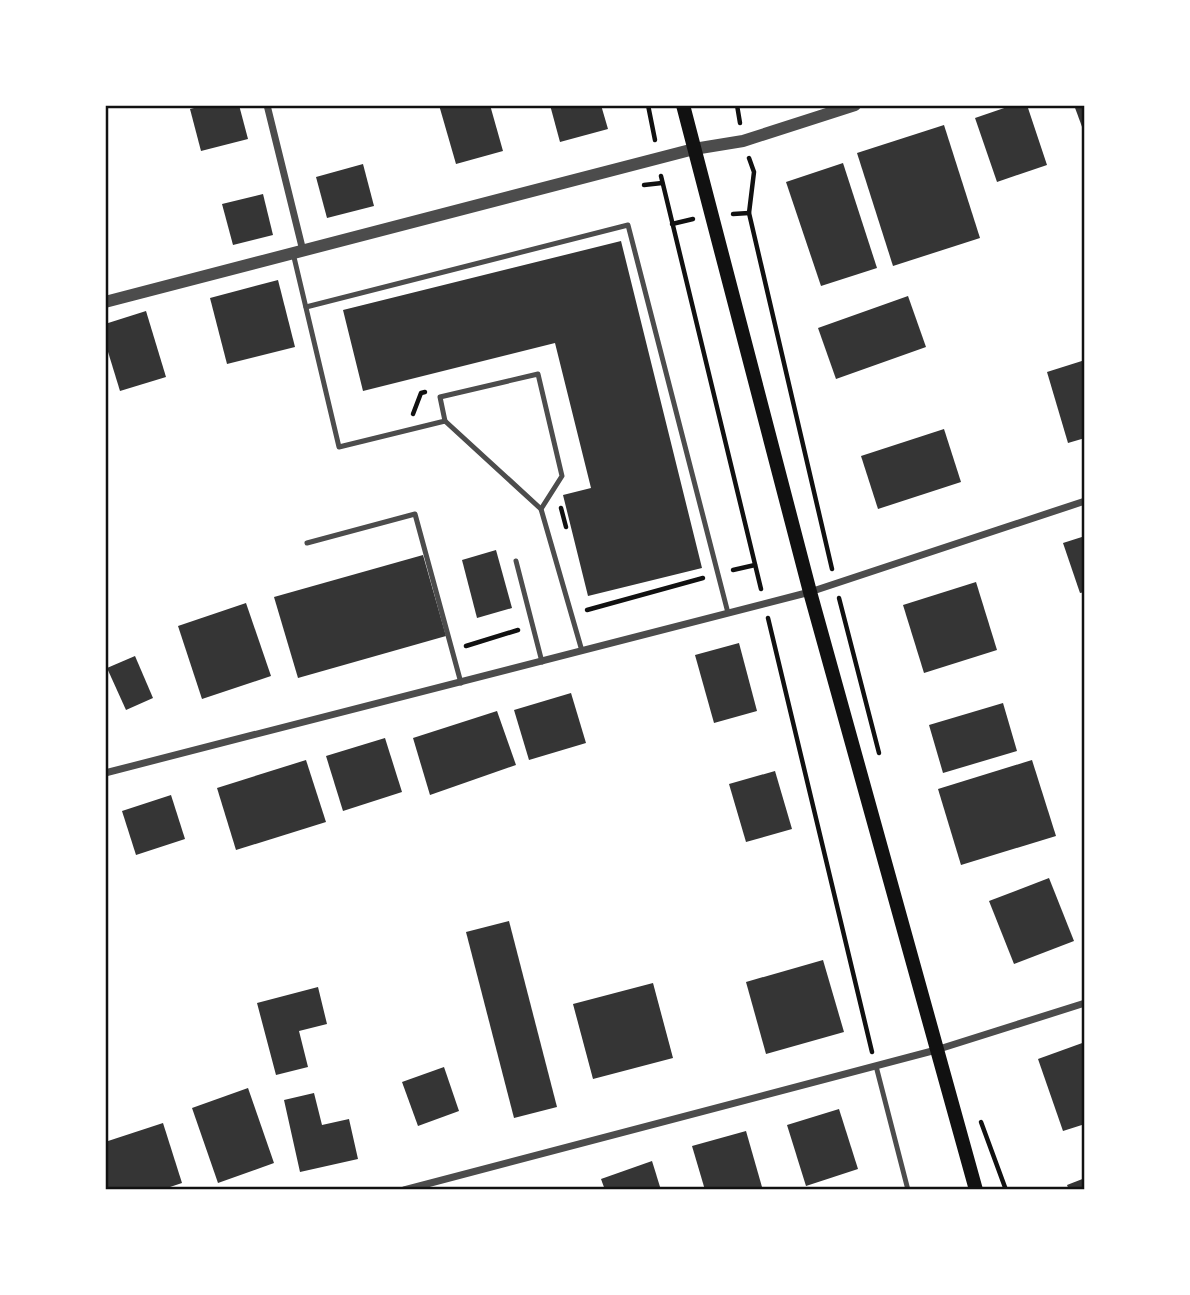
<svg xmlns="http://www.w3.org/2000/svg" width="1190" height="1295" font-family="Inter,sans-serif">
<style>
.building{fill:#353535}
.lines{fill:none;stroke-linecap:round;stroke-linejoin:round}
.path{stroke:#111;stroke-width:4.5}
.service{stroke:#4c4c4c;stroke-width:5}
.minor{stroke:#4c4c4c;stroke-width:7}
.tertiary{stroke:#4c4c4c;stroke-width:12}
.secondary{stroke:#111;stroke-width:14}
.neatline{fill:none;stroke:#111;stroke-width:2.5}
</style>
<rect width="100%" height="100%" fill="#fff"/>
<g class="building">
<polygon points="206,105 239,105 248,139 201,151 190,109"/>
<polygon points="439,105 490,105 503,151 456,164"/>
<polygon points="550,105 601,105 608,129 560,142"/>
<polygon points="1013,105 1027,105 1047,165 997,182 975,118"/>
<polygon points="1074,105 1085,105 1085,135"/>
<polygon points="944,125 980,238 893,266 857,153"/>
<polygon points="843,163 877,268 821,286 786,182"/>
<polygon points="363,164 374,206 327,218 316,177"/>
<polygon points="263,194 273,235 233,245 222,204"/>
<polygon points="621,241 702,568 588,596 563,495 591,488 555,343 363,391 343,310"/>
<polygon points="278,280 295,347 227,364 210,298"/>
<polygon points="908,296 926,347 836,379 818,328"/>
<polygon points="146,311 166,377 120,391 105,342 105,324"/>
<polygon points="1085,360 1085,438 1068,443 1047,372"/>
<polygon points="944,429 961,482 878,509 861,456"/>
<polygon points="1085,536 1085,592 1080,593 1063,543"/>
<polygon points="496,550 512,608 477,618 462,560"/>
<polygon points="423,555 446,636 298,678 274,597"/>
<polygon points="976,582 997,650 924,673 903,605"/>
<polygon points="246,603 271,676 202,699 178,626"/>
<polygon points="739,643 757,711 714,723 695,655"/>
<polygon points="135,656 153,698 126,710 107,668"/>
<polygon points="571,693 586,743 529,760 514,710"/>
<polygon points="1003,703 1017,751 943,773 929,725"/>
<polygon points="497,711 516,765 430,795 413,738"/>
<polygon points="385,738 402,792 343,811 326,756"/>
<polygon points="306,760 326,822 236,850 217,788"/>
<polygon points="1032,760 1056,836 961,865 938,789"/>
<polygon points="775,771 792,829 746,842 729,784"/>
<polygon points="171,795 185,839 136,855 122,811"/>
<polygon points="1049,878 1074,941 1014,964 989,901"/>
<polygon points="509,921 557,1107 514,1118 466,932"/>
<polygon points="823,960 844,1032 766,1054 746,982"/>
<polygon points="653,983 673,1058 593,1079 573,1004"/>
<polygon points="318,987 327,1024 299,1031 308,1067 276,1075 257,1003"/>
<polygon points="1085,1042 1085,1124 1063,1131 1038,1059"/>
<polygon points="444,1067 459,1111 418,1126 402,1082"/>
<polygon points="248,1088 274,1163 218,1183 192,1108"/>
<polygon points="314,1093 322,1125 349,1119 358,1159 300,1172 284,1100"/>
<polygon points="839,1109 858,1169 806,1186 787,1125"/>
<polygon points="163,1123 182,1183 161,1190 105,1190 105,1142"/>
<polygon points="746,1131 762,1187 750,1190 705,1190 692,1146"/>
<polygon points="652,1161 661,1190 605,1190 601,1179"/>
<polygon points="1085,1178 1085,1190 1069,1190 1067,1185"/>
</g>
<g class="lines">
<g class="path">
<polyline points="648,105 655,140"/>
<polyline points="737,105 740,123"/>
<polyline points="749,158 754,172 749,213 832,569"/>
<polyline points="661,176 761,589"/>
<polyline points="644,185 662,183"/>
<polyline points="733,214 749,213"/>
<polyline points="672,224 693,219"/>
<polyline points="413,414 421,393 425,392"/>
<polyline points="561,508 566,527"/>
<polyline points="733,570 755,565"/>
<polyline points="839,598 879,753"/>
<polyline points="587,610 703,578"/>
<polyline points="768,618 872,1052"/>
<polyline points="466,646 518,630"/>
<polyline points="981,1122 1006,1190"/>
</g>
<g class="service">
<polyline points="293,253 339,447 445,421 440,397 538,374 562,476 541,509 582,651"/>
<polyline points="306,307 628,225 728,613"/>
<polyline points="445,421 541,509"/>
<polyline points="307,543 415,514 461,683"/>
<polyline points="516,561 542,662"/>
<polyline points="876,1066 908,1190"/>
</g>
<g class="minor">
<polyline points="267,105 303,251"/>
<polyline points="105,773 810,592 1085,501"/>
<polyline points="404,1190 936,1050 1085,1003"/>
</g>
<polyline class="tertiary" points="105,302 694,149 743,141 855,105"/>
<polyline class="secondary" points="683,105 810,592 976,1190"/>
</g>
<rect width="1190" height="1295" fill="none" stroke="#ffffff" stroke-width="214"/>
<rect x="107" y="107" width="976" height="1081" class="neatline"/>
</svg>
